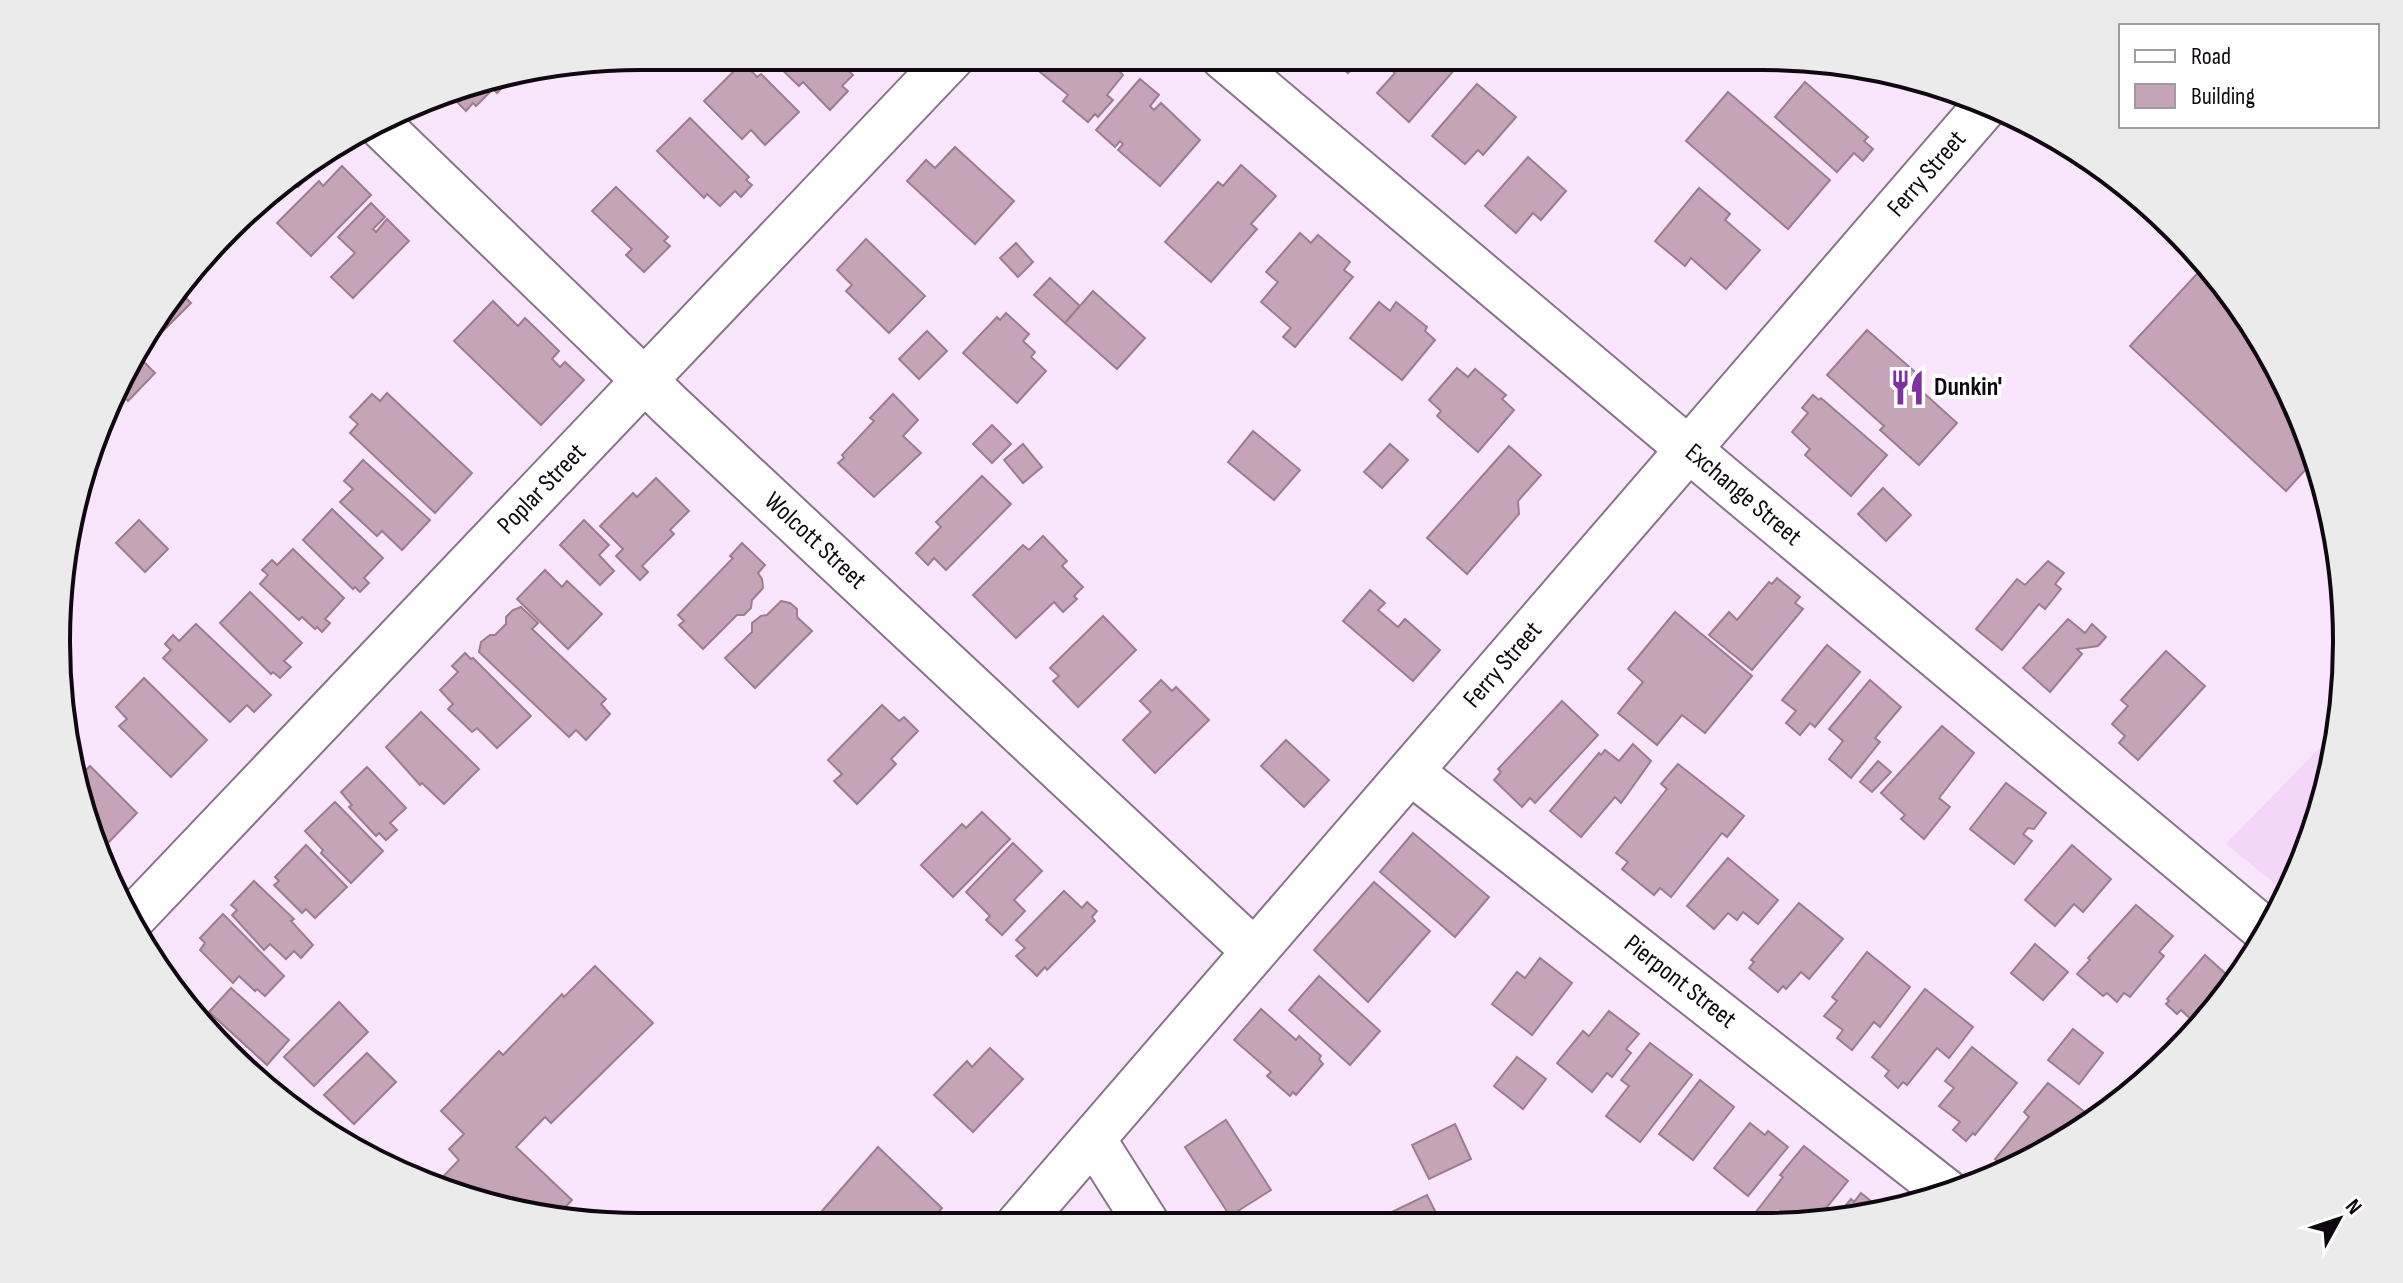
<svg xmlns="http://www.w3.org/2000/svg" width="2403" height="1283" font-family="'Sofia Sans Condensed',sans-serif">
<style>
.built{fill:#f4d6f8}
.building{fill:#c5a4b7;stroke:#9c7d90;stroke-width:2}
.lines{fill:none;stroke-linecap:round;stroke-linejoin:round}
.street-casing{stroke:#89738c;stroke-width:48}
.secondary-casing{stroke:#89738c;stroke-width:48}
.street{stroke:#fff;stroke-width:44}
.secondary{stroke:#fff;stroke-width:44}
.labels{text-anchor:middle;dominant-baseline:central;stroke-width:8;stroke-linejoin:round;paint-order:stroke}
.street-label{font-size:26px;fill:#100811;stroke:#fff}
.poi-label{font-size:26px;font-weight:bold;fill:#100811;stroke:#fff;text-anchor:start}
.rim{fill:none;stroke:#100811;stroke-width:4}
</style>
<rect width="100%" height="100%" fill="#fae6fc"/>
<polygon class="built" points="2338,729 2327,793 2289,895 2226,844"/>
<g class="building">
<polygon points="768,56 838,56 836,58 853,75 842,86 848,91 830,110 803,82 799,86"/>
<polygon points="1043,56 1105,56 1123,75 1107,95 1113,100 1098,117 1095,114 1088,122 1063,101 1068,95 1034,67"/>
<polygon points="1329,57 1363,57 1348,73"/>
<polygon points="1400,57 1444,57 1443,59 1455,69 1409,122 1377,93 1395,73 1390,69"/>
<polygon points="743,62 757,77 761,74 799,112 765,145 751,130 742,139 704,101"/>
<polygon points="1864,68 1903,74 1895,83 1883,72 1877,79"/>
<polygon points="512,77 497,93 493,89 476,106 473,103 466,111 450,95 456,87"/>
<polygon points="1140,79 1159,95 1150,106 1154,110 1161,103 1200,140 1160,186 1118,150 1123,144 1120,141 1115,147 1096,130"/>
<polygon points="1805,82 1868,137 1864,141 1873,149 1863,161 1854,153 1837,172 1775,117"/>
<polygon points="1477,84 1516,117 1483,155 1478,150 1465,164 1432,136"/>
<polygon points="1728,92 1830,180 1788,229 1686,141"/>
<polygon points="690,118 749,177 746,180 752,185 741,197 735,191 720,206 707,194 704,198 657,151"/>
<polygon points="955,147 1014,201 975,244 907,181 926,160 935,168"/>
<polygon points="1528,157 1566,191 1541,220 1533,213 1516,233 1485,206"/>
<polygon points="317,160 321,163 298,187 287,176"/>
<polygon points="1241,165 1276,196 1251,224 1257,229 1211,282 1165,242 1218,182 1223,186"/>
<polygon points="342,166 371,195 311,256 277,223 319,181 323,186"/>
<polygon points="616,187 668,237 664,241 670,246 644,272 626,255 632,249 592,211"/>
<polygon points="1699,188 1730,214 1725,220 1760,250 1726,289 1691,258 1685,266 1655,241"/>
<polygon points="371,203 385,217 373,229 376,232 387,219 409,241 353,298 331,277 355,253 338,237"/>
<polygon points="1300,233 1311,243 1318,235 1350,262 1344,270 1353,277 1295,347 1283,337 1291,328 1261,302 1278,282 1266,272"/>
<polygon points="866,239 925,296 889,333 846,291 852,285 837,270"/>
<polygon points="1016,243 1033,262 1018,277 1000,258"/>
<polygon points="2207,263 2269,349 2316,454 2317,457 2286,491 2130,346"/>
<polygon points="1050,278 1080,306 1065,323 1034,295"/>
<polygon points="179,291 191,303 157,337 149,329 154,317"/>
<polygon points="1093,291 1145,338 1117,369 1065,323"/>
<polygon points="493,301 518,326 525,318 559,351 552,359 560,367 565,362 584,380 541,425 454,341"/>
<polygon points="1379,302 1390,311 1396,302 1427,327 1425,331 1435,340 1402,380 1350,338"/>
<polygon points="1006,313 1029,334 1023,341 1035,352 1031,357 1046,371 1017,403 963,353 997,317 1000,320"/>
<polygon points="1867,330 1922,378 1915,385 1957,423 1919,465 1880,430 1884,426 1827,375"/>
<polygon points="927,331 947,351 919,379 899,359"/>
<polygon points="137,355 155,373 128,401 120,393"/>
<polygon points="1457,368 1468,377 1475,369 1506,395 1502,399 1514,410 1478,452 1437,416 1441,411 1429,400"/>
<polygon points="387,393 472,473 435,513 350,433 358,424 350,417 372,394 380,401"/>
<polygon points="893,394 918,420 903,436 921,453 874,497 838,463 844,458 842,455 874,421 870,418"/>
<polygon points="1813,395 1819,400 1821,398 1887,455 1851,496 1805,455 1810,449 1792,432 1808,413 1802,408"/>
<polygon points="992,425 1011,444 992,463 973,444"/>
<polygon points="1253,431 1300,470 1274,500 1228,462"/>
<polygon points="1023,444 1042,467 1023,483 1004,460"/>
<polygon points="1390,444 1408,460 1382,488 1364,472"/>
<polygon points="1509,446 1541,475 1518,501 1519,514 1467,574 1427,538"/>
<polygon points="363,460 430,520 402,550 382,531 377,536 340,502 353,489 344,481"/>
<polygon points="982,476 1011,504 946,570 934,558 928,565 916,553 941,527 936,522"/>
<polygon points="656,478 689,511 670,530 674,534 642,566 648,572 640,580 616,556 623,549 600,526 633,493 637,497"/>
<polygon points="1883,488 1911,515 1886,541 1858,514"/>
<polygon points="332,509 383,558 364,578 369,583 360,592 355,587 353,589 303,540"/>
<polygon points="139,520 168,549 145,572 116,543"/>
<polygon points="584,520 609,545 599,555 614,571 600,585 560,545"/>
<polygon points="1043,536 1067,561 1062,566 1083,587 1074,596 1077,599 1063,612 1054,602 1016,638 973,595 1023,545 1029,550"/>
<polygon points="742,543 765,565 758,573 762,579 763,588 752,600 751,608 744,615 737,615 703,649 679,625 684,621 678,615 733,558 730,556"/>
<polygon points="293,549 344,598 325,619 330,623 322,632 317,627 315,629 302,617 299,620 260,584 268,575 262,570 272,560 277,565"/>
<polygon points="2048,561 2064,573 2055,584 2061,589 2045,609 2039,604 2002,650 1976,629 2017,579 2025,585"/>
<polygon points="545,570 562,587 567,581 602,614 568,649 517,599"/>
<polygon points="1777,578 1800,597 1795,603 1803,609 1752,670 1709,635 1729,612 1737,620 1769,582 1772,584"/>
<polygon points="1370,590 1385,603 1378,610 1398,627 1405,619 1440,650 1413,681 1343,621"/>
<polygon points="250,592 302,643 284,661 291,667 280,678 273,672 271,674 220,623"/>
<polygon points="781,601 790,603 797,609 797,617 812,631 755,688 725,658 752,632 752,623 761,616 767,615"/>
<polygon points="521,607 538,623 532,629 606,699 601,704 610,714 586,740 576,730 569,737 479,652 481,642 490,635 495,635 506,624 506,617 513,610"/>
<polygon points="1675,612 1752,676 1705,733 1682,715 1657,745 1618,713 1643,682 1628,669"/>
<polygon points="1103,616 1136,650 1078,707 1053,681 1059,676 1050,668"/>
<polygon points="2068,619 2085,633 2092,624 2106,637 2098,646 2077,649 2082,654 2050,692 2023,668"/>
<polygon points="196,624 271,695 254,712 247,705 230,722 163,658 171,650 165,644 173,635 179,641"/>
<polygon points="1827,645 1860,672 1815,727 1810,723 1800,735 1786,723 1796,711 1782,700"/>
<polygon points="2166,651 2205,686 2138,760 2119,743 2125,736 2112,724 2128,706 2121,700"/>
<polygon points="465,653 471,659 473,658 531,716 497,748 477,728 472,732 448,709 453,704 440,690 458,672 452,666"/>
<polygon points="144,678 207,740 171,777 119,726 127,719 116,707"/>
<polygon points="1161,680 1172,691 1176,687 1209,720 1155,773 1123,740 1151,712 1140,701"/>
<polygon points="1870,680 1901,707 1875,738 1880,742 1851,778 1829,759 1843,741 1829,729"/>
<polygon points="1562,701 1598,735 1535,803 1530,798 1522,807 1494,780 1501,772 1498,769"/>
<polygon points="882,705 899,721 904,717 918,731 891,759 896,764 857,804 834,781 842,774 828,760"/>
<polygon points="421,712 479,769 444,804 422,783 420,785 386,747"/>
<polygon points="1942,726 1974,753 1939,798 1950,807 1924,839 1901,819 1905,815 1881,793"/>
<polygon points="1286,740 1329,780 1304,807 1261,766"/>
<polygon points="1633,744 1651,761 1621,803 1615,797 1581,837 1550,811 1599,753 1601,755 1605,750 1619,761"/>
<polygon points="1878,761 1891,772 1872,792 1860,782"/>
<polygon points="1678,764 1744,816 1727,837 1722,833 1671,897 1660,888 1654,895 1622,869 1628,862 1616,853 1667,789 1661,784"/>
<polygon points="90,766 137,813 106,845 93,832 80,776"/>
<polygon points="367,767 406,808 390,823 397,830 386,840 379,833 376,836 349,807 352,805 341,792"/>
<polygon points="2006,783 2046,813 2034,829 2028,828 2023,834 2032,841 2014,864 1970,829"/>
<polygon points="335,802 383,851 351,883 321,853 323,850 305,831"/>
<polygon points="982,812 1010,839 953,897 921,865 962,824 966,828"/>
<polygon points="1413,833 1489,897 1455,937 1380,872"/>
<polygon points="1013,843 1042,871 1014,900 1025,911 1002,935 986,920 990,916 966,892"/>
<polygon points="306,845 347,887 315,918 306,909 302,913 274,885 279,881 275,877"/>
<polygon points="2072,845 2111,879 2083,912 2074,904 2055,926 2025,900"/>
<polygon points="1728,858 1778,900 1758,924 1743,912 1737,920 1728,913 1714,929 1687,906"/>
<polygon points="254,881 294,919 291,921 313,945 301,958 294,951 286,959 270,944 264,950 232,915 237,910 231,905"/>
<polygon points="1374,882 1430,931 1368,1002 1314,950"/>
<polygon points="1064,891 1082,908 1087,902 1097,911 1092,917 1095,921 1047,970 1045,967 1037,976 1016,956 1025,948 1016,940"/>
<polygon points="1799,903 1843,939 1809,979 1801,972 1786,989 1783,986 1778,992 1749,968 1754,962 1751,960"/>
<polygon points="2136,905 2173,936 2159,952 2164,956 2130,997 2124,993 2117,1002 2107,993 2103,996 2077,974 2090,960 2088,958"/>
<polygon points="223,914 284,976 265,996 257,989 255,991 239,976 233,983 200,950 205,943 200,938"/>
<polygon points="2035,944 2068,972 2043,1000 2011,973"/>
<polygon points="1867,952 1910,987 1880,1027 1874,1022 1852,1050 1837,1038 1843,1030 1824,1016 1837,1001 1832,997"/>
<polygon points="2205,955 2226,974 2231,968 2238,973 2199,1027 2181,1010 2177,1014 2166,1004 2169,1001 2167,999"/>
<polygon points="1540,958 1572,983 1532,1035 1492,1004 1517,972 1525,978"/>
<polygon points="595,966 653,1023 551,1123 545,1117 516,1147 572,1200 555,1218 490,1207 434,1186 459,1160 449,1149 464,1134 441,1111 499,1051 503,1055 562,994 564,997"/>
<polygon points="1319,976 1380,1031 1350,1065 1289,1010"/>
<polygon points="231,988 289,1040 267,1065 209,1012"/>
<polygon points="1925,989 1973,1027 1949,1058 1937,1048 1907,1085 1903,1082 1898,1088 1885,1076 1889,1071 1872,1057"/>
<polygon points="339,1002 368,1032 314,1086 284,1057"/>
<polygon points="1261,1009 1296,1040 1299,1036 1321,1056 1319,1059 1323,1064 1296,1095 1293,1092 1290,1096 1267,1076 1271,1072 1234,1040"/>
<polygon points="1609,1011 1639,1034 1626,1049 1631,1053 1612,1077 1607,1073 1592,1092 1557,1063 1583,1031 1589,1036"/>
<polygon points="2073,1029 2103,1053 2079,1084 2048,1060"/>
<polygon points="1650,1043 1692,1075 1640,1142 1606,1116 1629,1086 1621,1080"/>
<polygon points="1972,1047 2017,1083 1975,1135 1973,1133 1966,1141 1953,1130 1960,1122 1939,1106 1954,1088 1945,1081"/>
<polygon points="990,1048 1023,1079 973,1132 934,1095 967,1061 972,1067"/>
<polygon points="367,1053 396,1082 354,1124 324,1095"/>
<polygon points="1517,1057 1546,1079 1523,1109 1494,1086"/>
<polygon points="1700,1080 1734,1107 1693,1160 1659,1134"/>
<polygon points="2048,1083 2091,1117 2078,1133 2008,1170 1995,1159 2029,1117 2024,1112"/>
<polygon points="1226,1120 1271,1190 1230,1216 1185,1147"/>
<polygon points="1750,1123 1765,1135 1768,1131 1788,1147 1748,1196 1714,1168"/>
<polygon points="1455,1124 1471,1159 1429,1179 1412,1145"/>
<polygon points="1804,1146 1848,1181 1815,1222 1758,1222 1752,1217 1783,1177 1780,1175"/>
<polygon points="878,1147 942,1208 928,1225 839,1225 822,1211"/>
<polygon points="1861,1193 1882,1210 1832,1222 1851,1199 1854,1202"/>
<polygon points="1427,1195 1441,1223 1374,1223 1373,1221"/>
</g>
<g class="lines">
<defs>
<g id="street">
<polyline points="1223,57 1731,485 2266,931"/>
<polyline points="381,126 673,408 1253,950"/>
<polyline points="1411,772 1948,1193"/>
<polyline points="130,921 953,56"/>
<polyline points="1093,1139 1147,1224"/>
</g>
<polyline id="secondary" points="1019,1224 1987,104"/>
</defs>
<use href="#street" class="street-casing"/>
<use href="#secondary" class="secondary-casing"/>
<use href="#street" class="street"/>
<use href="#secondary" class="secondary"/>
</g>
<defs>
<symbol id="restaurant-bare" viewBox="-9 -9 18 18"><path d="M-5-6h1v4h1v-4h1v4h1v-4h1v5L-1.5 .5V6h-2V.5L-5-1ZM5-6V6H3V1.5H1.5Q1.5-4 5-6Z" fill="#7f30a1" stroke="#fff" stroke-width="2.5" paint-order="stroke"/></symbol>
</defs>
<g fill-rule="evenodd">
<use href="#restaurant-bare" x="1882" y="362" width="51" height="51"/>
</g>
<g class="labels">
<g class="street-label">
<text transform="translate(1927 174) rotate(-49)">Ferry Street</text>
<text transform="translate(542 489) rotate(-46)">Poplar Street</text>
<text transform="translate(1743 495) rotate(40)">Exchange Street</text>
<text transform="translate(815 541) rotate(43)">Wolcott Street</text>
<text transform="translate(1503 665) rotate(-49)">Ferry Street</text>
<text transform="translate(1680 982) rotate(38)">Pierpont Street</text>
</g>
<g class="poi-label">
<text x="1934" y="387">Dunkin'</text>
</g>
</g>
<path d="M0 0H2403V1283H0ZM641 70H1762A571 571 0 0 1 2333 641V642A571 571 0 0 1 1762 1213H641A571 571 0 0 1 70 642V641A571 571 0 0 1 641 70Z" fill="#ecebec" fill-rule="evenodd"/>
<path class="rim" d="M641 70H1762A571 571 0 0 1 2333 641V642A571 571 0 0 1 1762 1213H641A571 571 0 0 1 70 642V641A571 571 0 0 1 641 70Z"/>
<rect x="2119" y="24" width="260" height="104" fill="#ffffff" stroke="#9f9ca0" stroke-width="2"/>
<rect x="2135" y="50" width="40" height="12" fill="#ffffff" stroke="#9f9ca0" stroke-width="2"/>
<text x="2191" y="64" font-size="24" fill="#100811">Road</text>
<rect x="2135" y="84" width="40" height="24" fill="#c5a4b7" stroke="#9f9ca0" stroke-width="2"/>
<text x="2191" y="104" font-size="24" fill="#100811">Building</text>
<g transform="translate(2339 1219) rotate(50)" stroke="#ffffff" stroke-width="6" paint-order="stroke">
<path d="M0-6L14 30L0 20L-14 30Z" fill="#100811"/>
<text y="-12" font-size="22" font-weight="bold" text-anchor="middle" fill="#100811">N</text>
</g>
</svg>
